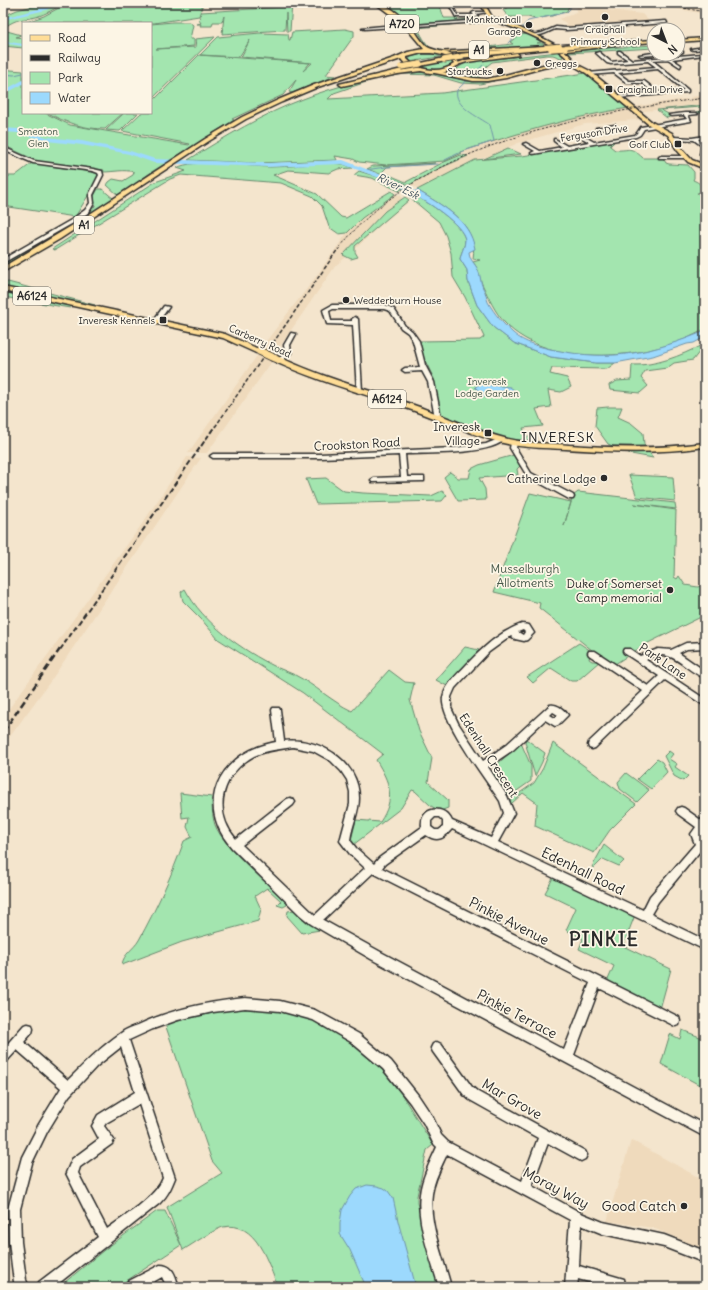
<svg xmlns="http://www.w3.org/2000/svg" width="708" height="1290" font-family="Delius,sans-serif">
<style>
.built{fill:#efdabc}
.green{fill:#a3e5af;stroke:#67886d}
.water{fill:#9cd9fd;stroke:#6f93a9}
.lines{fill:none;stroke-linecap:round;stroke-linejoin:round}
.stream{stroke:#6f93a9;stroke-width:1}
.river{fill:#9cd9fd;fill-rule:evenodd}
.minor-casing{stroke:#2b2b2b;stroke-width:3}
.major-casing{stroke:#2b2b2b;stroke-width:3}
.highway-casing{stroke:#2b2b2b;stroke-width:3}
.minor{fill:#fcf5e5;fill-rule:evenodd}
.major{fill:#ffdd96;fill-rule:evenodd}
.highway{fill:#ffdd96;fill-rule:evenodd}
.rail-far3{stroke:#2b2b2b;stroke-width:1;stroke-dasharray:2.5 1.5;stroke-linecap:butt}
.rail-far2{stroke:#2b2b2b;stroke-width:1.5;stroke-dasharray:4 2;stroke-linecap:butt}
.rail-far1{stroke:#2b2b2b;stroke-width:2;stroke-dasharray:5.5 2.5;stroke-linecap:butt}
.rail{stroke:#2b2b2b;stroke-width:2.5;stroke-dasharray:7 3.5;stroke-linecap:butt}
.minor-bridge-casing{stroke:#2b2b2b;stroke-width:5;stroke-linecap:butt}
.major-bridge-far1-casing{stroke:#2b2b2b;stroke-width:6;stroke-linecap:butt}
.major-bridge-casing{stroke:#2b2b2b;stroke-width:9;stroke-linecap:butt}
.highway-bridge-casing{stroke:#2b2b2b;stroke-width:7;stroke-linecap:butt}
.minor-bridge{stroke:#fcf5e5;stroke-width:3.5}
.major-bridge-far1{stroke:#ffdd96;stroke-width:4.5}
.major-bridge{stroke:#ffdd96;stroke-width:7}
.highway-bridge{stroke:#ffdd96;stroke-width:5.5}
.poi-dot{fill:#2b2b2b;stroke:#fcf5e5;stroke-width:1.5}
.labels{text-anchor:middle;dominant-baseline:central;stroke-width:3.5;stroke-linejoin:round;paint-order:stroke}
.far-poi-label{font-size:10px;fill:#2b2b2b;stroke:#fcf5e5;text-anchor:end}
.far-park-label{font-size:10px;fill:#495a4c;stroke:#fcf5e5}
.far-street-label{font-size:10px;fill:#2b2b2b;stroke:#fcf5e5}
.shield{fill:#fcf5e5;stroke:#6a6863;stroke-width:1}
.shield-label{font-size:11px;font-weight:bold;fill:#2b2b2b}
.far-water-label{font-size:11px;font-style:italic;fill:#475660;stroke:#fcf5e5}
.poi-label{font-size:12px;fill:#2b2b2b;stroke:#fcf5e5;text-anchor:end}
.street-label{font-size:12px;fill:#2b2b2b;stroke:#fcf5e5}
.park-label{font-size:12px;fill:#495a4c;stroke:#fcf5e5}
.quarter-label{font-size:14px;letter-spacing:1px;fill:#2b2b2b;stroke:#fcf5e5}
.near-street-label{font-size:14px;fill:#2b2b2b;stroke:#fcf5e5}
.near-poi-label{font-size:14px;fill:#2b2b2b;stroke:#fcf5e5;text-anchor:end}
.near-district-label{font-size:19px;font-weight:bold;letter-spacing:1px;fill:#2b2b2b;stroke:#fcf5e5}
</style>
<rect width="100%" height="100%" fill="#f4e5cd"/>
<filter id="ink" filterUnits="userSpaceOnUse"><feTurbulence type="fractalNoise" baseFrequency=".025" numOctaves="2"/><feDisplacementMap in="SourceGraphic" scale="8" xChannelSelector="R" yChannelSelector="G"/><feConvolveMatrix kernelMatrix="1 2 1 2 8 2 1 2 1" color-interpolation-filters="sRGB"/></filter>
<g filter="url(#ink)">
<g class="built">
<polygon points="647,3 677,3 705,10 705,14"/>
<polygon points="577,6 642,14 650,22 565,28 566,23 559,19 576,13"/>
<polygon points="705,95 705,105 694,105 639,112 643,119 636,120 585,124 518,143 490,156 479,159 478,161 421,189 403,183 442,163 461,155 469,155 460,152 530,129 597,112 685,99 689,100 691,97"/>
<polygon points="395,194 402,196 401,197 403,199 405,197 409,201 376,229 349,255 336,265 274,355 260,349 312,282 347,233 362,218"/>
<polygon points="259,353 273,360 207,453 188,453"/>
<polygon points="187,457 201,458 52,679 3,746 3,717 142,524"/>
<polygon points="631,1140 705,1181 705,1250 653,1228 607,1221"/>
</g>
<g class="green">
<path d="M 46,3 L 65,3 C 56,8 46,14 36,17 C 22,20 17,18 5,27 L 7,31 L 21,35 L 16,37 L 23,38 L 23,48 L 3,46 L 3,16 L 17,10 Z"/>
<polygon points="68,3 203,3 199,16 154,23 24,23 44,16"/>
<polygon points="286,3 292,3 290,31 287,31 286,13 285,30 222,34 224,16 222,22 213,22 212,26 200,26 201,24 197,24 201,23 199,20 201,12 286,7"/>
<polygon points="383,3 439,3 444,18 456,18 458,20 488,18 488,20 411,24 409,23 411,23"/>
<polygon points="515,3 566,3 569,5 567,11 552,16 535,19 528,17 508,17 503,10"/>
<polygon points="173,22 189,22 193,25 190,39 194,39 194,46 156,49 196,47 195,39 215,37 151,100 151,24"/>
<path d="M 479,22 L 417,28 C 421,33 425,44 431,48 C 444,56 496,45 513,44 L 510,42 L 519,35 L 528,34 L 541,42 L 537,43 L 543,43 L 544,46 L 450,51 C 418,50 431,43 412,26 Z"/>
<path d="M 345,29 L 354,31 L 354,36 L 326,75 L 335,76 L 292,93 L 289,92 L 296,80 L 283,95 L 232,119 L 234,120 L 150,173 L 119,196 L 107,185 L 109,182 L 113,179 L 123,181 L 133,175 L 134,172 C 124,169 114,172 103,172 L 104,170 L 37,161 L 3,145 L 3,68 L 11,70 L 23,71 L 23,113 L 45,113 L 70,125 L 189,145 L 190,144 L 122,131 L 141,113 L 151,113 L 151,103 L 199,55 L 310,63 L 303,71 L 312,63 L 241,57 L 250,40 L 239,57 L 200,55 L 218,37 L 260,33 L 288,34 L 289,40 L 290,40 L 292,32 Z"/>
<polygon points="654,45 654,48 569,53 565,51"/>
<polygon points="558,52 560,52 563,57 561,58 553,55 546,55 492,62 478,73 480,77 469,77 467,73 456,69 467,62"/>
<polygon points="426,53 444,56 410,62 409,61 410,57"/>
<path d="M 451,60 L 454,63 C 445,72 427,70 416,66 Z"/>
<path d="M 412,72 L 439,73 L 466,81 L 494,81 L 480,84 L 461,83 L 434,75 L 404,74 L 375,79 L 334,93 L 328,99 L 442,93 L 586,73 L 628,108 C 570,117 516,134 460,152 L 462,153 L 445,161 L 386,165 L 359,162 L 353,159 L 335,156 L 337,160 L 258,163 L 188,160 C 225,137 263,114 303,99 C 338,85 375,77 412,72 Z"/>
<polygon points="705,105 705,114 696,112 701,111 701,107 661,110 672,116 667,118 657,110"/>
<path d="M 48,113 L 123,113 L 105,129 C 85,129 66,123 48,113 Z"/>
<polygon points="124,113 138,113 120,131 106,130"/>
<path d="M 610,142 L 614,142 L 610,146 L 615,150 C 631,151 629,145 643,158 L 663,158 L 666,163 L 669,164 L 688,165 L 694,172 L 694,178 L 693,180 C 698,182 704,185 701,192 L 697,193 L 705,199 L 705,329 C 654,360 549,370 505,323 C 494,311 489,298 482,284 C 478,274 480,271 473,262 L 480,260 L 473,259 C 479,223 442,206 417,190 L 475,160 L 522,156 Z"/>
<polygon points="508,148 521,154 484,159"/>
<polygon points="461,155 468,156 438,169 409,185 367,169 373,166 435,163 387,167 382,172 406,182 442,163"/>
<polygon points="32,163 96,173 98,175 94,186 75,217 3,206 3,176 15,176"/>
<path d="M 326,163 L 343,164 L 353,168 L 338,169 L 329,173 L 288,170 L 273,175 L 317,194 L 341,217 L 346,218 L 391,191 L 395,194 L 362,218 L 347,233 L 339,234 L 329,227 L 322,206 L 312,196 L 281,183 L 181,175 L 170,179 L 55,250 L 52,249 L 155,182 L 186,171 L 177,168 C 192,158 250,167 271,167 C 289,167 308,164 326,163 Z"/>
<polygon points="359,171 384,179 403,188 399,191 372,178 354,175"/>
<path d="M 98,189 L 102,189 L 114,199 L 55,236 L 3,266 L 3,263 C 26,250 80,225 95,206 L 94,196 Z"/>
<path d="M 412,194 C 425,200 464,225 465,240 C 465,247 461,252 460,259 L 467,270 L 468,281 L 477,305 L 493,327 L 514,343 L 551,357 L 596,363 L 615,363 L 607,369 L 552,368 L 550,374 L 567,378 L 571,387 L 561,392 L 548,390 L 551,407 L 536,409 L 543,426 L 523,428 L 527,437 L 534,437 L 537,440 L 514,441 L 472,429 L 441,415 L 434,379 L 420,350 L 420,341 L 480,340 L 484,337 L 465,297 L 453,277 L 451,253 L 446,236 L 439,222 L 408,196 Z"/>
<polygon points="405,197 409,200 355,246 355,252 358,257 351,259 343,255 385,211"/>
<polygon points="8,282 95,305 92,306 3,288 3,283"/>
<polygon points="3,292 72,306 70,308 3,297"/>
<path d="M 702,345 L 703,347 L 693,360 L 674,363 L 667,368 L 645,371 L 641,378 L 648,386 L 640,393 L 610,390 L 609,385 L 617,381 L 631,380 L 632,365 C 656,366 680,356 702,345 Z"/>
<polygon points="608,407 622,407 618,417 631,423 643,433 644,444 653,458 631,454 608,444 595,426 597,408"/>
<polygon points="514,455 519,461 520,466 517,469 518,475 479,478 485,489 486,500 458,501 444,477 450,472 458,478 469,478 471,469 479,465"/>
<polygon points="629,475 673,477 675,501 637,497"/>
<polygon points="326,478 344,491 363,493 431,496 442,491 447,495 442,501 316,504 306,479"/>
<polygon points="578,492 675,503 676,509 634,504 676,510 674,577 677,579 679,576 685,585 698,587 705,584 705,615 644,645 612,666 539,608 540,603 494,592 530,493 571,502 564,526 573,496"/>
<path d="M 185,589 C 203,623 242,650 276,667 C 282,670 289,672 295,675 C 315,685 331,701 352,711 L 389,670 L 405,682 L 414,683 L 410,700 L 419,731 L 432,758 L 428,782 L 448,800 L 448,808 L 440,811 L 431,806 L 415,791 L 412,790 L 401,808 L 353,845 L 351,840 L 356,820 L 380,822 C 396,798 390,783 376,760 L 383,754 L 303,693 L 218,639 L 201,619 L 183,601 L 181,592 Z"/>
<polygon points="579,643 591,651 589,659 592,661 600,661 577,681 571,681 551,668 533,683 527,677"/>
<polygon points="465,647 479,650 447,686 436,680"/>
<polygon points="526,739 545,753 542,762 535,776 525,742"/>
<polygon points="521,743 531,766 531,781 511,795 507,795 493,776 494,767"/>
<polygon points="553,743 636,804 610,830 594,853 535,826 537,803 523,793 511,804 510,803 511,799 534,783 543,768"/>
<polygon points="669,751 673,754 669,759 677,764 675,767 688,776 683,781 674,776 664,756"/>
<polygon points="657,759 662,762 667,772 651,789 637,779"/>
<polygon points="626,773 649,790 637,802 620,789 618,782"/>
<path d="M 180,793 L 212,797 C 212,806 212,816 215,825 C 224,848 268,884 287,902 L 287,905 L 283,907 L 277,905 L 281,901 L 267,888 L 255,896 L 261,909 L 258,921 L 182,942 L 122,965 C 123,954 134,949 139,940 C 156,909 172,875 184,841 L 192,837 L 187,827 L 189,817 L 182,818 Z"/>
<polygon points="604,845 624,861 619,866 603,859 594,868 592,867"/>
<polygon points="554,876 635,915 623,946 671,969 660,1009 607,982 614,966 579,949 583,939 566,930 576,908 545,893"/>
<polygon points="294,910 310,924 320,930 302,933 287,916 288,911"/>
<path d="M 234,1008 L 273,1010 L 316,1020 L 368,1052 L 402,1095 L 433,1145 L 427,1150 L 417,1196 L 417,1203 L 438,1287 L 278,1287 C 268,1264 257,1220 223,1227 C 213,1230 193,1244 183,1250 L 167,1207 L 222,1173 L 212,1161 L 165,1024 Z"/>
<polygon points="682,1030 705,1039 705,1088 661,1064 670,1034 680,1039"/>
<polygon points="157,1211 165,1211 181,1245 117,1287 59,1287 104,1250"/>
</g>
<g class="water">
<path d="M 417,190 C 441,205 470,219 475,249 L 469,252 C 470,261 475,263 478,270 C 481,276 480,282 483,288 C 486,292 486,297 488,302 C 494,313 503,324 513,333 C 524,343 540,347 555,350 C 612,362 652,353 705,331 L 705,337 L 694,343 L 687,344 L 653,356 L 615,363 L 596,363 L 551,357 L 514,343 L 493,327 L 477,305 L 468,281 L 467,270 L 460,259 C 461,252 465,247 465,240 C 464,225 425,200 412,194 Z"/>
<polygon points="480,384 510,387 514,390 510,392 502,391 493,396 484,397 475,387"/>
<polygon points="367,1185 377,1186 384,1188 388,1191 393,1198 398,1221 416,1287 366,1287 350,1250 340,1234 340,1223 342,1210 350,1196 356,1189"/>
</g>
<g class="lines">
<g class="stream">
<polyline points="508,43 528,21 567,12 570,9 570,5 568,3"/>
<polyline points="3,74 14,75 23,73"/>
<path d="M 445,160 L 461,152 L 494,141 L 490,125 C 479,117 453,106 457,90 L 484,64"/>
<polyline points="365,170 386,167 438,164"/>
<polyline points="702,181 705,181"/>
</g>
<g class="river">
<polygon points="53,3 59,3 46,10 3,20 3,18 42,8"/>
<polygon points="3,41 23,44 23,46 3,43"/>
<polygon points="23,80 23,84 3,95 3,91"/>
<polygon points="3,128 18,129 47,137 82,141 130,151 155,159 267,163 343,160 402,183 429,200 424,201 398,185 342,164 267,167 154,163 129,154 82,145 47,141 18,133 3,132"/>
</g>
<defs>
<g id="minor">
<polygon points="448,3 452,3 453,5 485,6 453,7 457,15 474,15 472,13 474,12 488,12 476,14 478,16 476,17 456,17"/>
<polygon points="495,19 496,21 417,26 415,25"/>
<path d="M 666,21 L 667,23 L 566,30 C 563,30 559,29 555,29 C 547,32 541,37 532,35 L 542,33 L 556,27 L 566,28 Z"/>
<polygon points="395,25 394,27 364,29 362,28"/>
<polygon points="705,47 705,49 693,50 691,49"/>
<polygon points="682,50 683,52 678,53 678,51"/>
<path d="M 618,51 L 620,51 L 632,60 L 702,54 L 704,55 L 672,59 L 681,65 L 680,67 L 668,59 L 652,60 L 688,90 L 688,92 L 617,98 L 616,96 L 654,93 L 642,83 L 627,83 L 614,73 L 589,75 L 588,73 L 656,67 L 648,61 L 611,64 L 607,63 L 596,53 L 599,52 L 611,62 L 628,60 L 618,53 ZM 658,69 L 684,90 L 658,92 L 644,81 L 629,81 L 618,73 Z"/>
<polygon points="653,53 654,55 641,56 639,55"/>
<polygon points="685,113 696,113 698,114 688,115 691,121 644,129 640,135 636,137 533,154 531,153 535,151 523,144 526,143 540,151 562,147 554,141 554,139 555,139 567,146 589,142 579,136 578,135 580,134 594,142 635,135 637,133 641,127 687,119 684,115 671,116 669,115"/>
<path d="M 615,125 L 616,127 C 610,129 602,131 596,128 Z"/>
<polygon points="705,136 705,138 698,139 705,145 704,154 702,155 700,154 702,146 694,140 673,139 671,138 673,137 692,138"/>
<polygon points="3,147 34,161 93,169 102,171 103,175 93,195 94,203 89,212 75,222 3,263 3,259 71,220 85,210 90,203 89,195 99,175 98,173 93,171 33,163 3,150"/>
<polygon points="661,156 686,156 688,157 686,158 659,158 659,157"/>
<polygon points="332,305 385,305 394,309 405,326 412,331 419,341 425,365 434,382 441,417 440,418 438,419 435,417 428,382 422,371 405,372 402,370 405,368 420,367 413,341 408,333 401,328 390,311 384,309 333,309 329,311 331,321 352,321 352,319 355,317 358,319 362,391 359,393 357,392 353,325 327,324 323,310"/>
<polygon points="164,306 169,307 158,322 154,322 153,321"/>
<polygon points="291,333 296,334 290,345 291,353 281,362 277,362 277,360 285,353 284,345"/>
<polygon points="705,389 705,403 702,401 702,391"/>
<path d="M 501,438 L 504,440 C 489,455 428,453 405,454 L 407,477 L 424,477 L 424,481 L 422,481 L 372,482 L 371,480 L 374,478 L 401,477 L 399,455 L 320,458 L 213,458 L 210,456 L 213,454 L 320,454 L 454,448 L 486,444 Z"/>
<polygon points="514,441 517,443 516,448 531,473 573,495 574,497 573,499 569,499 527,476 510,448 511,443"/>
<path d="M 522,624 L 529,625 L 534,633 L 527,640 L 524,641 L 515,639 L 511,636 L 489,652 L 455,688 L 451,697 L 451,708 L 458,723 L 483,761 L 506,745 L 550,705 C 556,703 565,710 568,715 L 558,725 L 555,726 L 545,720 L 513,750 L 488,767 L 507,796 L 514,813 L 498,842 L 643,910 L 650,896 L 695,844 L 691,834 L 696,827 L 678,814 L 676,811 L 678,808 L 681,807 L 684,808 L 705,823 L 705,832 L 703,832 L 701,835 L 705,845 L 658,902 L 651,914 L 705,940 L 705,950 L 452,829 C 444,838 438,843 426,835 L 385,864 L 382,868 L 679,1017 L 680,1021 L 679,1025 L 675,1026 L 599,988 L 574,1055 L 705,1125 L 705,1137 L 371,959 L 311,924 L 300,915 L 232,848 C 199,811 212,765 258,747 C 264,745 269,743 276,742 L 272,710 L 273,708 L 279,708 L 280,710 L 284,741 C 318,737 359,760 359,798 C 359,813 352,825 350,840 L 356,848 L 374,864 L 379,858 L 422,827 C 419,807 444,803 452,821 L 491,838 L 504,813 L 500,801 C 487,781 439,719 443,697 C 446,683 461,671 470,661 C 485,646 501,631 522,624 ZM 523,630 L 525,632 L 523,635 L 518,632 ZM 553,712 L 558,715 L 555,718 L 550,715 ZM 293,747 L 313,751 L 331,761 L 341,771 L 347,780 L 350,792 L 350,804 L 340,841 L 350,854 L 365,868 L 315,915 L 242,845 L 293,805 L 295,802 L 293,799 L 290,798 L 287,799 L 236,839 C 211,810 223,773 254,756 C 267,750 280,749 293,747 ZM 435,817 L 439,817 L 443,821 L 443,827 L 439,830 L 435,830 L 431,827 L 431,821 ZM 373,873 L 590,983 L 564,1050 L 379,951 L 323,920 Z"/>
<path d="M 705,642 L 705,648 L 687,649 L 679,653 L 705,671 L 705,678 C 684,671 671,644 646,660 L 705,699 L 705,706 L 665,680 L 595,748 L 592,749 L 589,748 L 588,745 L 589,742 L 643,691 L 589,655 L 588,653 L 589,651 L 595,651 L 648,686 L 659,676 L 624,653 L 623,651 L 624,649 L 630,649 L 640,656 L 658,649 L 671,650 L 686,643 Z"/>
<path d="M 245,998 L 280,1001 L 315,1010 L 359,1034 L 391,1061 L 418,1095 L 432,1116 L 441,1135 L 448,1142 L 522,1181 L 538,1138 L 470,1100 L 464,1095 L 433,1052 L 431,1048 L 433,1044 L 437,1042 L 441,1044 L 472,1087 L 478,1092 L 585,1151 L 587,1155 L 585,1159 L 581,1161 L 548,1143 L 532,1186 L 581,1213 L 603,1222 L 664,1235 L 705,1251 L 705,1263 L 664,1247 L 603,1234 L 581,1225 L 579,1266 L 624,1279 L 625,1287 L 607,1287 L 578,1279 L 577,1287 L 565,1287 L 570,1220 L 447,1154 C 441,1167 434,1180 432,1194 C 428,1223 444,1259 451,1287 L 439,1287 C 431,1259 416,1222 420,1194 C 422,1178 430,1162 437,1147 L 433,1143 L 424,1124 L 410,1103 L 383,1069 L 351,1042 L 313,1020 L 280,1011 L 245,1008 L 213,1012 L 178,1020 L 153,1029 L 129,1040 L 175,1178 C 171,1188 168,1195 160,1203 L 54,1287 L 38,1287 L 39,1282 L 98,1237 L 66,1173 L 72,1159 L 99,1139 L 92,1126 L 98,1115 L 135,1092 L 121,1047 L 97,1066 L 69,1096 L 47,1132 L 32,1163 L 20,1209 L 21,1242 L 26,1280 L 29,1287 L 16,1287 L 14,1282 L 9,1242 L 8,1209 L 22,1157 L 39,1124 L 61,1088 L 17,1050 L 7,1061 L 3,1063 L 3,1049 L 24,1025 L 28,1024 L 32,1025 L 33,1029 L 32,1033 L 24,1042 L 68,1080 C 85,1063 102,1046 121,1033 C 126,1029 132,1027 138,1025 C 171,1009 208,1002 245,998 ZM 139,1104 L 163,1178 C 156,1197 123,1217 107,1229 L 78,1173 L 80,1167 L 112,1144 L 114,1140 L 104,1126 L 106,1123 Z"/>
<path d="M 160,1265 C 174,1265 175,1276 179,1287 L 167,1287 L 162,1277 L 144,1287 L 126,1287 L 127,1282 Z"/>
</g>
<g id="major">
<path d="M 480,3 L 484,3 L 492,17 C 507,23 572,46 574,63 L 590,71 L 652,122 L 672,133 L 681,148 L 692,160 L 705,165 L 705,169 L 688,162 L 677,150 L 668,135 L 648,124 L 586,73 L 569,63 L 543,68 L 506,78 L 487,81 L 473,81 L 430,72 L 432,70 L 473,78 L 487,79 L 505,75 L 543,65 L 570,61 C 549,39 516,29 489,19 Z"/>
<polygon points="705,38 705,40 678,42 678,40"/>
<polygon points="654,40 654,42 615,45 613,46 567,51 565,50 604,45 606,43"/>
<polygon points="546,46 548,48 437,53 435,52"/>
<polygon points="517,53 519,55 467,62 457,65 455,64 466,60"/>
<polygon points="3,287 225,334 263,351 259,353 256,353 223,338 3,291"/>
<path d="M 271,356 L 277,356 C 319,376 364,389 408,403 C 442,414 474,431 508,439 C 528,444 548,443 569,445 C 614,448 659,449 705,443 L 705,447 C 658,454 613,452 566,449 C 545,448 523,448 503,443 C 468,434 436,418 403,407 C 358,392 314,380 271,360 Z"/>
</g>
<g id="highway">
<path d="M 375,3 C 388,3 405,18 413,29 C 417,34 421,41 426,46 C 435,53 458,50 459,65 L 445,72 L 430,73 L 421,71 L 398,74 L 342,86 L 339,84 L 398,70 L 414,69 L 406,65 L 401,59 L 318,87 L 282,102 L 246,119 L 209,141 L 60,239 L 3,272 L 3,267 L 73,225 L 205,139 L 242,117 L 278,100 L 314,85 L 394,58 L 408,52 L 424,49 L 403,24 ZM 422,53 C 433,53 448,53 454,64 C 440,74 418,71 407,59 L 407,57 Z"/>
<polygon points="616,41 619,43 618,44 562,49 559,47 562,45"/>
<polygon points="548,46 550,47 550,49 458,58 455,56 458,54"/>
<polygon points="444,58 446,59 446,61 420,66 417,64"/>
</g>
</defs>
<use href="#minor" class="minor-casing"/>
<use href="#major" class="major-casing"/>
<use href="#highway" class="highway-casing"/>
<use href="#minor" class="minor"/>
<use href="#major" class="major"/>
<use href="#highway" class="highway"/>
<g class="rail-far3">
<polyline points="657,3 705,12"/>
<path d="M 338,250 C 415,146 584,114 705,98"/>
</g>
<polyline class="rail-far2" points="215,427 338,249"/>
<polyline class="rail-far1" points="60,650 215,426"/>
<polyline class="rail" points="3,732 60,649"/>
<defs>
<polyline id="minor-bridge" points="394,26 417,25"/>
<polyline id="major-bridge-far1" points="546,47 560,46"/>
<polyline id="major-bridge" points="259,351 274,358"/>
<g id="highway-bridge">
<polyline points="551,49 565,48"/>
<polyline points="444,60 461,57"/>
<polyline points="401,67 420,64"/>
</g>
</defs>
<use href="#minor-bridge" class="minor-bridge-casing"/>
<use href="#major-bridge-far1" class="major-bridge-far1-casing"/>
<use href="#major-bridge" class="major-bridge-casing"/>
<use href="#highway-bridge" class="highway-bridge-casing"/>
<use href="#minor-bridge" class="minor-bridge"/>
<use href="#major-bridge-far1" class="major-bridge-far1"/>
<use href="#major-bridge" class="major-bridge"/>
<use href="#highway-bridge" class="highway-bridge"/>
</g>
</g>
<g class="poi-dot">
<circle cx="605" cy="17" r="4"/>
<circle cx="529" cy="25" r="4"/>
<circle cx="537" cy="63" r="4"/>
<circle cx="500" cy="71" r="4"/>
<rect x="605" y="85" width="8" height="8" rx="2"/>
<rect x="674" y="140" width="8" height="8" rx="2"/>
<circle cx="346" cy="300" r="4"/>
<rect x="159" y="316" width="8" height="8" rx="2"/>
<rect x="484" y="429" width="8" height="8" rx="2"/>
<circle cx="604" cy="478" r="4"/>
<circle cx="670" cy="590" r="4"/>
<circle cx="684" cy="1206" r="4"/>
</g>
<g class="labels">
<g class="far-poi-label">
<text x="521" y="19">Monktonhall<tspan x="521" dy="12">Garage</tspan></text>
<text x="605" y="29" text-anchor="middle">Craighall<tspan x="605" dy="12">Primary School</tspan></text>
<text x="545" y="63" text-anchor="start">Greggs</text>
<text x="492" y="71">Starbucks</text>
<text x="617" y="89" text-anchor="start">Craighall Drive</text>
<text x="670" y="144">Golf Club</text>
<text x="354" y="300" text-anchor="start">Wedderburn House</text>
<text x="155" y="320">Inveresk Kennels</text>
</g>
<g class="far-park-label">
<text x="38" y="131">Smeaton<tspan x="38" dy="12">Glen</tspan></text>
<text x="487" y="381">Inveresk<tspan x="487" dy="12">Lodge Garden</tspan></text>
</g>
<g class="far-street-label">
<text transform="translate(594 133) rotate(-9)">Ferguson Drive</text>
<text transform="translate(260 341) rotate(24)">Carberry Road</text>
</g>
<g class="shield">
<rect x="385" y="15" width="34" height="18" rx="3"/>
<rect x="469" y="41" width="20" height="18" rx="3"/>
<rect x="74" y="216" width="20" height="18" rx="3"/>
<rect x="13" y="287" width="38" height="18" rx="3"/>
<rect x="368" y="390" width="38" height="18" rx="3"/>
</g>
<g class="shield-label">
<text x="402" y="24">A720</text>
<text x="479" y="50">A1</text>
<text x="84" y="225">A1</text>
<text x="32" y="296">A6124</text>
<text x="387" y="399">A6124</text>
</g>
<g class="far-water-label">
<text transform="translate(398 186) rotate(26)">River Esk</text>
</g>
<g class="poi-label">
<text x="480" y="426">Inveresk<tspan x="480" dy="14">Village</tspan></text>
<text x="596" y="478">Catherine Lodge</text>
<text x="662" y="583">Duke of Somerset<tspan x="662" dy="14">Camp memorial</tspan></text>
</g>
<g class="street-label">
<text transform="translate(357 444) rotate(-3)">Crookston Road</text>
<text transform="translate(663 661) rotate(34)">Park Lane</text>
<text transform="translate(489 755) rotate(57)">Edenhall Crescent</text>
</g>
<g class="park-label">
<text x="525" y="568">Musselburgh<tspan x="525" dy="14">Allotments</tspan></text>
</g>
<g class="quarter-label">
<text x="558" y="437">INVERESK</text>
</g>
<g class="near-street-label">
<text transform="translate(583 871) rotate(26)">Edenhall Road</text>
<text transform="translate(509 921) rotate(27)">Pinkie Avenue</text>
<text transform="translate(517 1014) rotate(28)">Pinkie Terrace</text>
<text transform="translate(512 1099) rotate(30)">Mar Grove</text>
<text transform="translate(556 1188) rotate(28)">Moray Way</text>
</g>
<g class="near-poi-label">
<text x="676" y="1206">Good Catch</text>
</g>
<g class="near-district-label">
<text x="604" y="939">PINKIE</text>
</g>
</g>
<rect width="708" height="1290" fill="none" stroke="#fcf5e5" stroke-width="16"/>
<rect x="8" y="8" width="692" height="1274" fill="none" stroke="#2b2b2b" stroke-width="1.5" filter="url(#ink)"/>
<rect x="22" y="22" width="130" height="92" fill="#fcf5e5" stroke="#a8a49b"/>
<rect x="30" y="35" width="20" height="6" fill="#ffdd96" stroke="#a8a49b"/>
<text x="58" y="42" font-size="12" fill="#2b2b2b">Road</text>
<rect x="30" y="55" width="20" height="6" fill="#2b2b2b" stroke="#a8a49b"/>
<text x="58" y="62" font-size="12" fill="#2b2b2b">Railway</text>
<rect x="30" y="72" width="20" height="12" fill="#a3e5af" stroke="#a8a49b"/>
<text x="58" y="82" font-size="12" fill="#2b2b2b">Park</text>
<rect x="30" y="92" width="20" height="12" fill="#9cd9fd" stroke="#a8a49b"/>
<text x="58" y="102" font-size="12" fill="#2b2b2b">Water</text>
<g transform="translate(666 42) rotate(138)"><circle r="19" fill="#fcf5e5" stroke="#a8a49b"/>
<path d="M0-3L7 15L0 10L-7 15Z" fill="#2b2b2b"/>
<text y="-6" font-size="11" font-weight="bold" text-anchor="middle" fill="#2b2b2b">N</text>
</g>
</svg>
